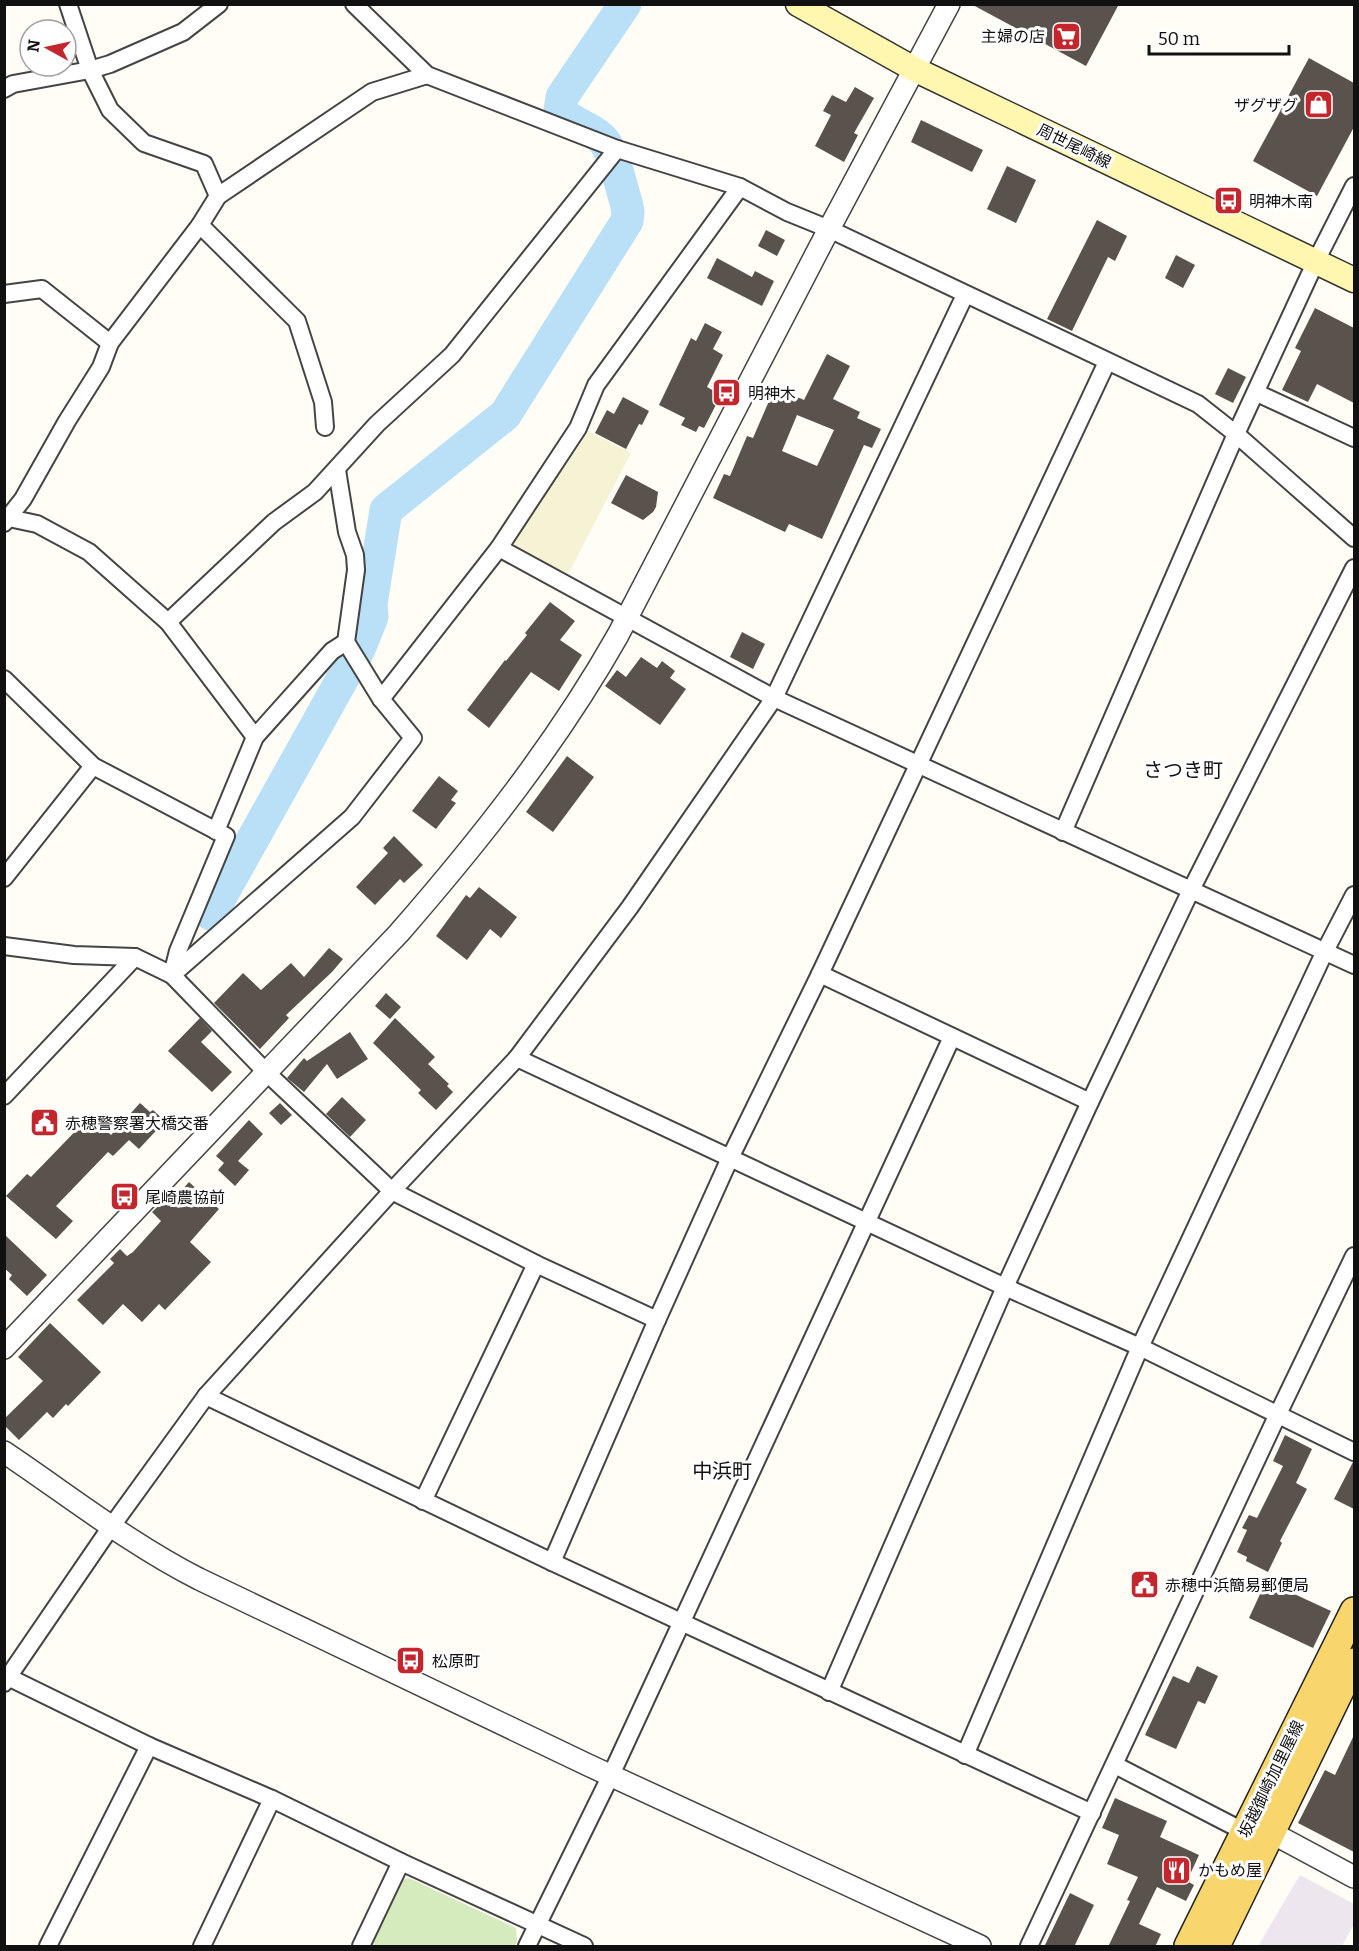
<svg xmlns="http://www.w3.org/2000/svg" width="1359" height="1951" font-family="Bitter,'Noto Sans JP',serif">
<style>
.industrial{fill:#eee6ef}
.farmland{fill:#f6f3d4}
.green{fill:#d5ebbd}
.lines{fill:none;stroke-linecap:round;stroke-linejoin:round}
.river{stroke:#b9e0f7;stroke-width:33}
.building{fill:#5a524d;fill-rule:evenodd}
.minor-casing{stroke:#444;stroke-width:20}
.tertiary-casing{stroke:#444;stroke-width:24}
.secondary-casing{stroke:#333;stroke-width:27}
.primary-casing{stroke:#222;stroke-width:30}
.minor{stroke:#fff;stroke-width:16}
.tertiary{stroke:#fff;stroke-width:21}
.secondary{stroke:#fff6b0;stroke-width:24}
.primary{stroke:#f9d66b;stroke-width:27}
.labels{text-anchor:middle;dominant-baseline:central;stroke-width:6;stroke-linejoin:round;paint-order:stroke}
.poi-label{font-size:16px;fill:#111;stroke:#fff;text-anchor:start}
.street-label{font-size:16px;fill:#111;stroke:#fff}
.quarter-label{font-size:20px;fill:#111;stroke:#fff}
</style>
<rect width="100%" height="100%" fill="#fffdf5"/>
<polygon class="industrial" points="1300,1875 1354,1904 1354,1924 1342,1946 1258,1946"/>
<polygon class="farmland" points="588,431 631,453 567,576 516,549 513,539 575,452"/>
<polygon class="green" points="409,1878 516,1928 517,1941 515,1946 371,1946 401,1880"/>
<g class="lines">
<path class="river" d="M 211,914 L 359,649 L 372,617 L 371,604 L 386,510 L 505,415 L 627,221 L 628,212 L 626,202 C 620,184 614,148 600,137 C 587,126 573,124 560,111 L 562,97 L 625,4"/>
</g>
<g class="building">
<polygon points="971,4 1119,4 1086,66"/>
<polygon points="1309,58 1354,83 1354,127 1317,196 1253,161"/>
<polygon points="855,87 874,98 854,133 858,135 844,162 815,146 831,115 823,111 832,95 846,102"/>
<polygon points="921,120 983,150 972,172 911,142"/>
<polygon points="1007,166 1036,180 1016,223 987,209"/>
<polygon points="1097,220 1127,236 1115,261 1108,257 1072,331 1047,319"/>
<polygon points="766,230 785,240 777,256 758,246"/>
<polygon points="1176,255 1195,265 1183,288 1165,278"/>
<polygon points="717,258 752,277 755,271 774,281 762,306 707,278"/>
<polygon points="1315,308 1354,328 1354,403 1317,384 1308,402 1282,390 1301,351 1295,348"/>
<polygon points="705,323 722,332 713,349 723,355 707,387 721,395 704,428 699,426 696,432 681,425 685,418 659,405 691,338 696,341"/>
<path d="M 827,354 L 850,366 L 833,399 L 860,412 L 857,418 L 881,429 L 872,448 L 864,445 L 822,539 L 789,524 L 785,532 L 713,498 L 724,474 L 730,476 L 747,436 L 753,438 L 769,401 L 757,396 L 762,386 L 777,388 L 804,400 ZM 797,415 L 834,430 L 817,466 L 782,451 Z"/>
<polygon points="1228,368 1246,377 1233,403 1215,394"/>
<polygon points="623,397 649,411 642,425 639,424 626,449 595,433 607,410 614,414"/>
<polygon points="626,475 658,492 656,507 653,512 643,520 611,503"/>
<polygon points="550,602 575,621 560,640 582,655 559,691 531,672 489,728 467,710 505,660 506,661 527,635 525,633"/>
<polygon points="742,632 765,644 753,669 730,657"/>
<polygon points="641,657 657,668 662,661 675,671 670,678 686,689 660,725 605,686 617,670 626,677"/>
<polygon points="567,756 594,777 553,832 526,812"/>
<polygon points="439,776 458,791 451,800 456,803 436,829 412,811"/>
<polygon points="394,836 423,865 404,883 400,879 375,905 356,887 388,853 383,848"/>
<polygon points="479,887 517,917 501,938 490,929 467,960 436,936 466,895 470,898"/>
<polygon points="329,948 343,959 332,972 286,1015 289,1018 260,1049 214,1003 243,973 261,990 291,963 304,977"/>
<polygon points="386,993 401,1007 390,1019 375,1006"/>
<polygon points="200,1018 212,1031 201,1042 232,1072 212,1092 168,1051"/>
<polygon points="395,1018 435,1057 428,1064 449,1084 447,1086 453,1092 436,1110 418,1093 421,1090 373,1043"/>
<polygon points="350,1032 368,1059 337,1079 327,1064 304,1092 287,1078 304,1058 307,1061"/>
<polygon points="342,1097 366,1120 350,1137 326,1114"/>
<polygon points="140,1103 150,1112 153,1110 165,1121 139,1149 129,1140 113,1156 108,1152 56,1206 73,1221 56,1239 6,1196 27,1174 31,1177 91,1115 111,1135"/>
<polygon points="280,1103 292,1115 281,1125 269,1113"/>
<polygon points="249,1120 263,1134 238,1161 249,1170 235,1186 218,1170 224,1163 216,1156"/>
<polygon points="189,1182 219,1209 190,1242 211,1262 165,1310 159,1304 142,1322 123,1304 103,1325 77,1300 114,1263 110,1259 120,1249 127,1256 133,1252 161,1221 152,1212 170,1195 174,1199"/>
<polygon points="4,1234 47,1275 27,1296 9,1279 12,1275 4,1268"/>
<polygon points="50,1323 101,1372 68,1406 66,1404 53,1418 47,1412 19,1440 4,1425 4,1419 43,1381 18,1357"/>
<polygon points="1285,1435 1312,1449 1296,1483 1307,1489 1280,1541 1282,1543 1268,1572 1246,1561 1247,1557 1237,1552 1247,1530 1242,1528 1249,1515 1257,1518 1283,1466 1273,1461"/>
<polygon points="1353,1462 1354,1462 1354,1509 1334,1499"/>
<polygon points="1266,1581 1331,1611 1313,1648 1249,1618"/>
<polygon points="1197,1666 1218,1676 1205,1704 1198,1701 1176,1749 1145,1735 1173,1676 1189,1683"/>
<polygon points="1354,1735 1354,1852 1298,1823 1325,1770 1335,1775"/>
<polygon points="1115,1798 1167,1821 1160,1837 1199,1855 1187,1881 1194,1885 1186,1901 1157,1887 1139,1924 1161,1934 1155,1947 1108,1947 1130,1901 1127,1900 1138,1877 1107,1864 1119,1835 1102,1828"/>
<polygon points="1070,1893 1094,1905 1074,1947 1044,1947"/>
</g>
<g class="lines">
<defs>
<g id="minor">
<polyline points="68,4 90,70 110,110 144,143 204,164 218,196"/>
<polyline points="354,4 427,75 617,149 740,187 787,212 829,229 1198,404 1236,434 1354,538"/>
<polyline points="4,89 13,84 90,70 110,64 183,32 219,4"/>
<polyline points="200,225 297,321 323,402 325,427"/>
<polyline points="4,294 42,289 110,343"/>
<polyline points="1257,393 1354,438"/>
<polyline points="337,470 347,532 355,555 356,570 346,642 381,699 413,738 352,817 172,975 266,1072 392,1191 536,1264 657,1320"/>
<polyline points="4,517 37,524 89,552 168,622 255,737"/>
<polyline points="4,523 23,499 67,421 101,367 110,343 200,225 218,196 372,92 427,75"/>
<polyline points="499,548 774,698 1354,965"/>
<polyline points="168,622 274,522 315,492 377,424 452,355 617,149"/>
<polyline points="4,679 93,766 226,836 178,951 172,975 135,957 74,955 4,946"/>
<polyline points="381,699 499,548 578,428 596,385 740,187"/>
<polyline points="216,831 255,737 332,651 346,642"/>
<polyline points="1063,832 1236,434 1316,261 1354,186"/>
<polyline points="4,878 93,766"/>
<polyline points="820,974 1090,1102"/>
<polyline points="517,1058 1005,1287 1140,1347 1354,1452"/>
<polyline points="4,1096 135,957"/>
<polyline points="206,1396 552,1562 1092,1813"/>
<polyline points="423,1501 536,1264"/>
<polyline points="552,1562 657,1320 730,1158 820,974 1107,362"/>
<polyline points="4,1675 149,1746 272,1799 401,1862 584,1946"/>
<polyline points="4,1683 106,1534 206,1396 392,1191 517,1058 630,907 774,698 965,295"/>
<polyline points="829,1692 1005,1287 1090,1102 1191,890 1354,568"/>
<polyline points="965,1755 1140,1347 1325,951 1354,895"/>
<polyline points="1115,1765 1245,1832"/>
<polyline points="48,1946 149,1746"/>
<polyline points="202,1946 272,1799"/>
<polyline points="361,1946 401,1862"/>
<polyline points="527,1946 611,1775 952,1037"/>
<polyline points="1029,1946 1278,1414 1354,1256"/>
</g>
<g id="tertiary">
<path d="M 4,1348 L 399,933 C 480,840 557,743 618,635 L 829,229 L 949,4"/>
<path d="M 4,1452 C 68,1495 130,1544 199,1579 L 588,1765 L 980,1946"/>
<polyline points="1258,1833 1272,1833 1354,1877"/>
</g>
<polyline id="secondary" points="798,4 914,69 1354,280"/>
<g id="primary">
<polyline points="1188,1946 1354,1611"/>
<polyline points="1216,1946 1354,1662"/>
</g>
</defs>
<use href="#minor" class="minor-casing"/>
<use href="#tertiary" class="tertiary-casing"/>
<use href="#secondary" class="secondary-casing"/>
<use href="#primary" class="primary-casing"/>
<use href="#minor" class="minor"/>
<use href="#tertiary" class="tertiary"/>
<use href="#secondary" class="secondary"/>
<use href="#primary" class="primary"/>
</g>
<defs>
<symbol id="supermarket-square" viewBox="-11 -11 22 22"><rect x="-9" y="-9" width="18" height="18" rx="4" fill="#c4262e" stroke="#fff"/><path d="M-6-5.5h2.5l.6 2H6L4.5 2H-2.5L-4.4-4H-6ZM-1.5 3.2a1.3 1.3 0 1 0 .1 0ZM3 3.2a1.3 1.3 0 1 0 .1 0Z" fill="#fff"/></symbol>
<symbol id="shop-square" viewBox="-11 -11 22 22"><rect x="-9" y="-9" width="18" height="18" rx="4" fill="#c4262e" stroke="#fff"/><path d="M-5-2.5h2.3a2.7 3.5 0 0 1 5.4 0H5L5.5 6h-11ZM-1.5-2.5h3a1.5 2.3 0 0 0-3 0Z" fill="#fff"/></symbol>
<symbol id="bus-square" viewBox="-11 -11 22 22"><rect x="-9" y="-9" width="18" height="18" rx="4" fill="#c4262e" stroke="#fff"/><path d="M-5-6H5V4H4V6H2V4H-2V6H-4V4H-5ZM-3.5-4V0h7V-4ZM-3.5 1.2v1.5H-2V1.2ZM2 1.2v1.5H3.5V1.2Z" fill="#fff"/></symbol>
<symbol id="civic-square" viewBox="-11 -11 22 22"><rect x="-9" y="-9" width="18" height="18" rx="4" fill="#c4262e" stroke="#fff"/><path d="M-.6-6.5H3V-4.5H.6V-3L4-1V1h2V6H-6V1h2V-1L-.6-3ZM-1.2 2.5V6h2.4V2.5Z" fill="#fff"/></symbol>
<symbol id="restaurant-square" viewBox="-11 -11 22 22"><rect x="-9" y="-9" width="18" height="18" rx="4" fill="#c4262e" stroke="#fff"/><path d="M-5-6h1v4h1v-4h1v4h1v-4h1v5L-1.5 .5V6h-2V.5L-5-1ZM5-6V6H3V1.5H1.5Q1.5-4 5-6Z" fill="#fff"/></symbol>
</defs>
<g fill-rule="evenodd">
<use href="#supermarket-square" x="1050" y="20" width="33" height="33"/>
<use href="#shop-square" x="1302" y="88" width="33" height="33"/>
<use href="#bus-square" x="1212" y="184" width="33" height="33"/>
<use href="#bus-square" x="710" y="376" width="33" height="33"/>
<use href="#civic-square" x="28" y="1106" width="33" height="33"/>
<use href="#bus-square" x="108" y="1180" width="33" height="33"/>
<use href="#civic-square" x="1128" y="1568" width="33" height="33"/>
<use href="#bus-square" x="394" y="1644" width="33" height="33"/>
<use href="#restaurant-square" x="1160" y="1854" width="33" height="33"/>
</g>
<g class="labels">
<g class="poi-label">
<text x="1045" y="36" text-anchor="end">主婦の店</text>
<text x="1298" y="105" text-anchor="end">ザグザグ</text>
<text x="1249" y="201">明神木南</text>
<text x="748" y="393">明神木</text>
<text x="65" y="1123">赤穂警察署大橋交番</text>
<text x="145" y="1197">尾崎農協前</text>
<text x="1165" y="1585">赤穂中浜簡易郵便局</text>
<text x="432" y="1661">松原町</text>
<text x="1198" y="1870">かもめ屋</text>
</g>
<g class="street-label">
<text transform="translate(1074 146) rotate(26)">周世尾崎線</text>
<text transform="translate(1271 1779) rotate(-64)">坂越御崎加里屋線</text>
</g>
<g class="quarter-label">
<text x="1183" y="770">さつき町</text>
<text x="722" y="1471">中浜町</text>
</g>
</g>
<rect width="1359" height="1951" fill="none" stroke="#111111" stroke-width="12"/>
<g transform="translate(48 48) rotate(278)"><circle r="28" fill="#ffffff" stroke="#a0a0a0" stroke-width="1.5"/>
<path d="M0-4.5L10 22L0 15L-10 22Z" fill="#c4262e"/>
<text y="-9" font-size="16" font-weight="bold" text-anchor="middle" fill="#111111">N</text>
</g>
<path d="M1149 45v9h140v-9" fill="none" stroke="#111111" stroke-width="3"/>
<text x="1158" y="45" font-size="18" fill="#111111" stroke="#ffffff" stroke-width="4.5" paint-order="stroke">50 m</text>
</svg>
